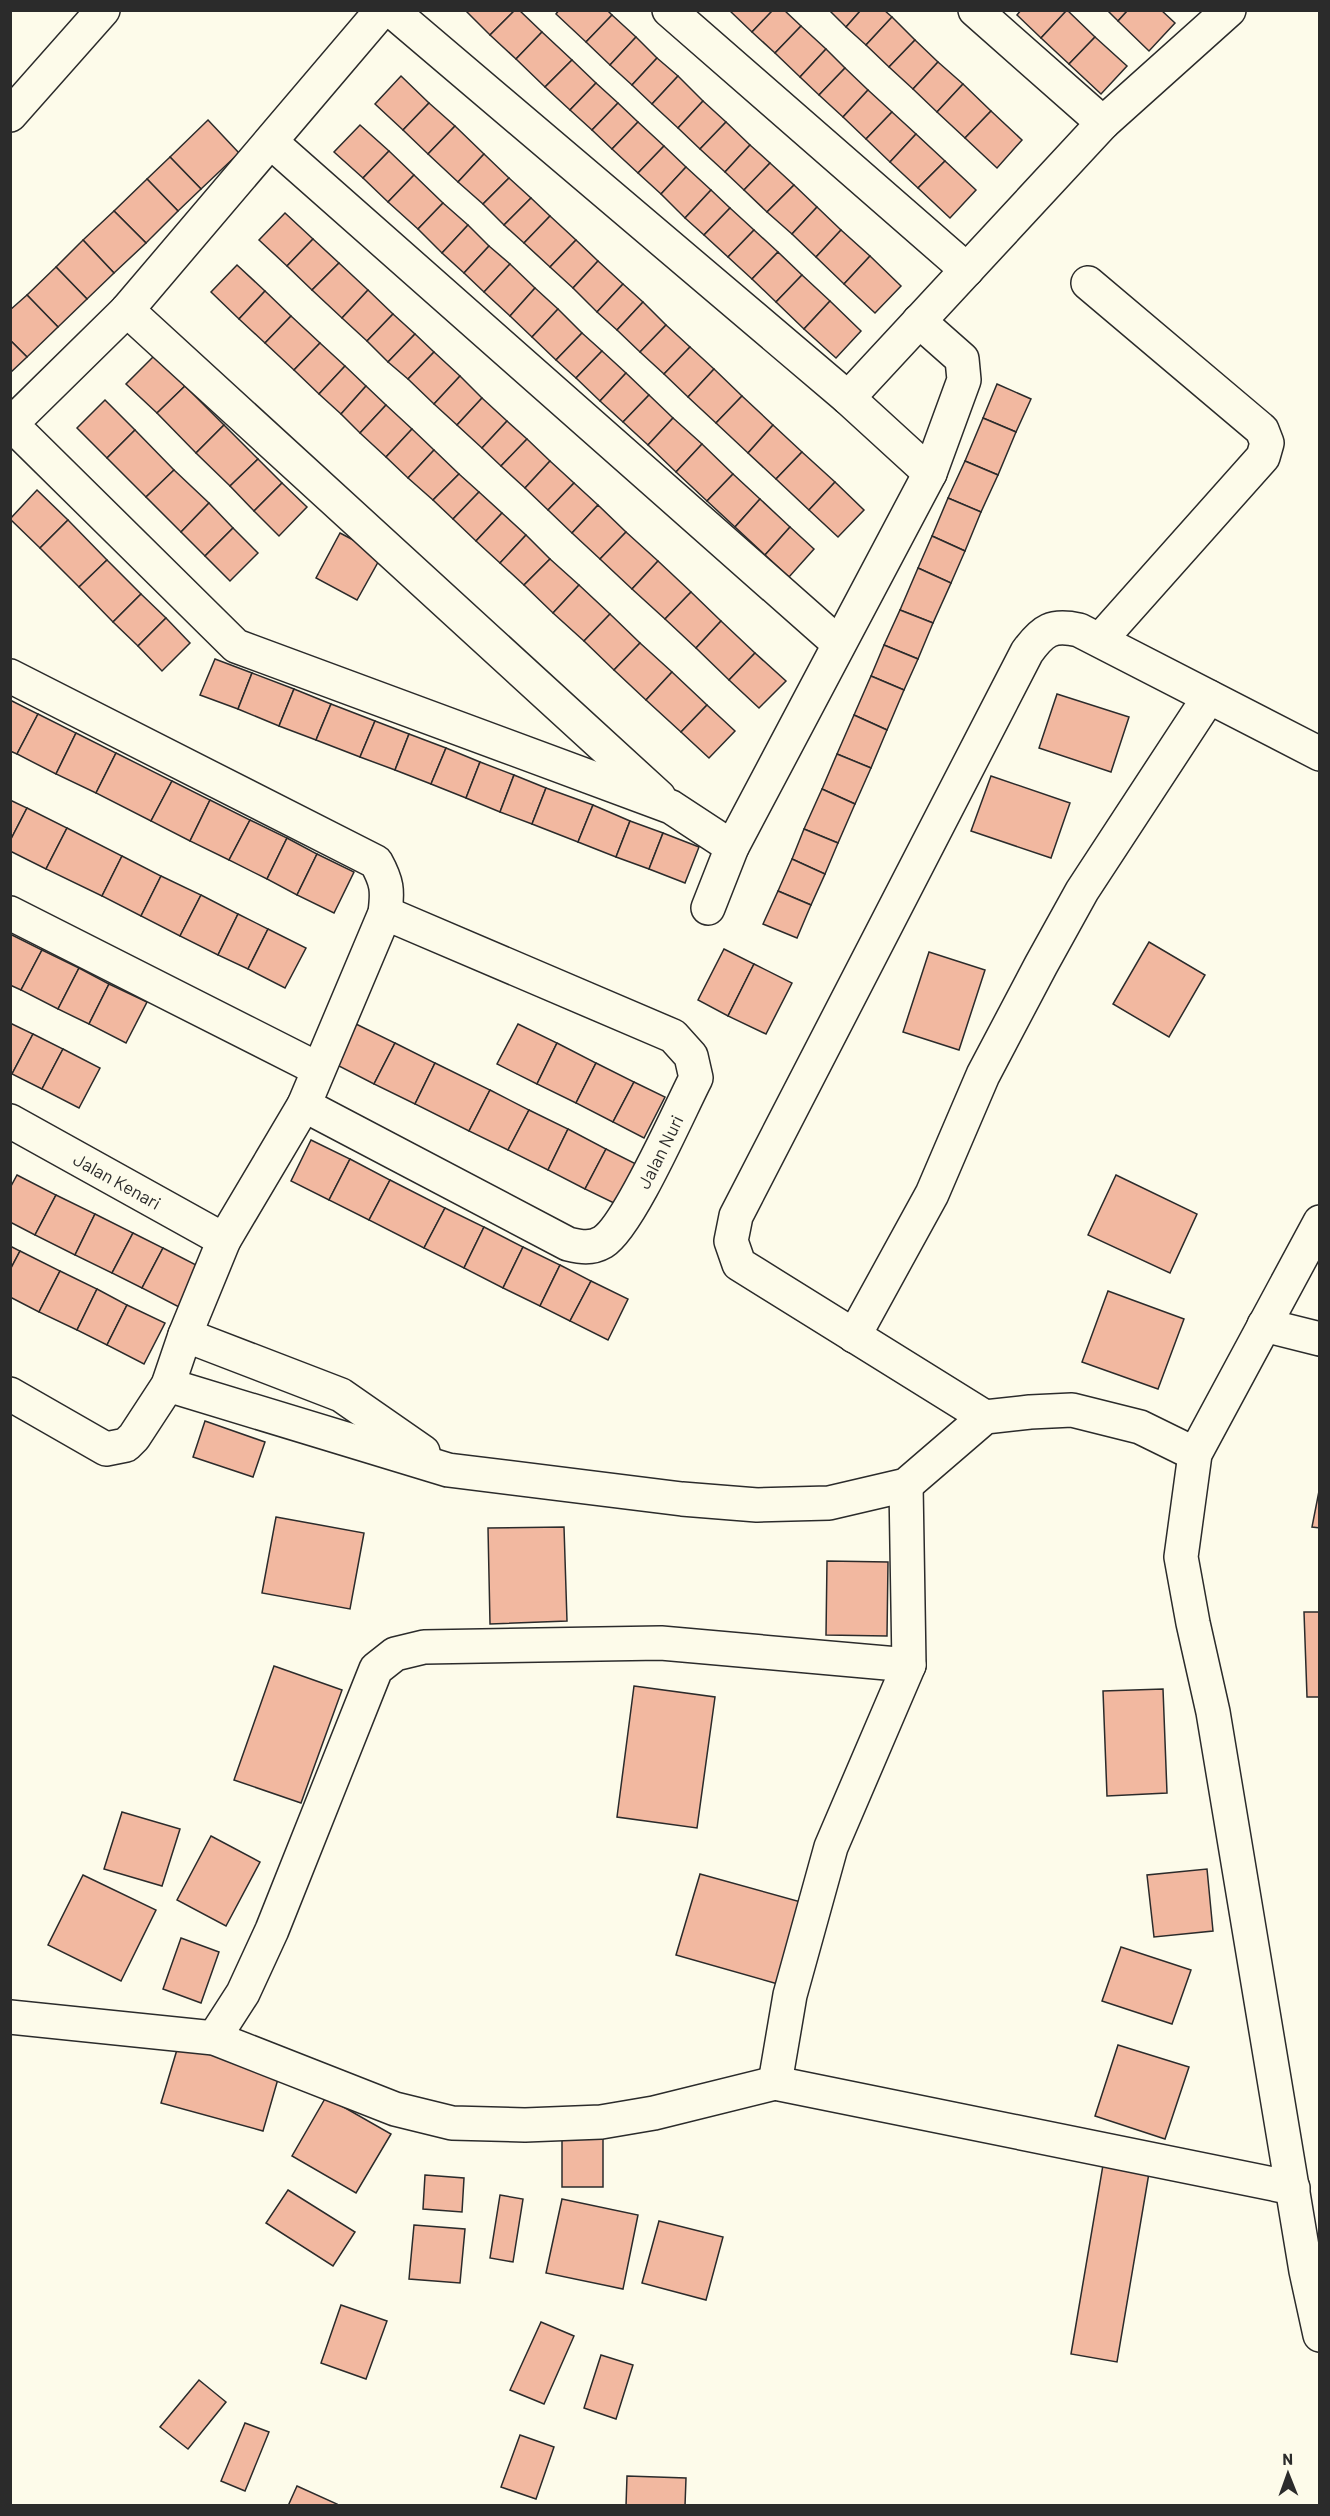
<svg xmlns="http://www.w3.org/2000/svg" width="1330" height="2516" font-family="Barlow,sans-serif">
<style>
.building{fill:#f2b8a0;stroke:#2b2b2b;stroke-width:1.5}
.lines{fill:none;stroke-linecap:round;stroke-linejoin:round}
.minor-casing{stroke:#2b2b2b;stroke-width:36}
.minor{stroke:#fdfbea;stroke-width:33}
.labels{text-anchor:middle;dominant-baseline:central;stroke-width:4.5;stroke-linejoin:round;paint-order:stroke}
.street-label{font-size:18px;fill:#2b2b2b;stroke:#fdfbea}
</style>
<rect width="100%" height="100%" fill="#fdfbea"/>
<g class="building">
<polygon points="465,10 515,10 490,35"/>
<polygon points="515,10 519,10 542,32 516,59 490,35"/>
<polygon points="559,10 607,10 612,15 586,42 556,14"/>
<polygon points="729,10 773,10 752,32"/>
<polygon points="773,10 784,10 801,26 775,53 752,32"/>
<polygon points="829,10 861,10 846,27"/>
<polygon points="861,10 884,10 892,17 866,45 846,27"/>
<polygon points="1021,10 1067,10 1041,38 1017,15"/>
<polygon points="1067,10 1095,37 1069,64 1041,38"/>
<polygon points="1107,10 1128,10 1118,21"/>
<polygon points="1128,10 1161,10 1175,23 1149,51 1118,21"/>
<polygon points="612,15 636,37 610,65 586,42"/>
<polygon points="892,17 915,40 889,67 866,45"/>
<polygon points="801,26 826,49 800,77 775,53"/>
<polygon points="542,32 572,60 545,87 516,59"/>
<polygon points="636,37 657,58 632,85 610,65"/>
<polygon points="1095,37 1127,66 1101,94 1069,64"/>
<polygon points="915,40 938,62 913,89 889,67"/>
<polygon points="826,49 845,68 819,95 800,77"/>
<polygon points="657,58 678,76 652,104 632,85"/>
<polygon points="572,60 596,83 570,110 545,87"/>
<polygon points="938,62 963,84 937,112 913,89"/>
<polygon points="845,68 868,90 843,117 819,95"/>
<polygon points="401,76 429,103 403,130 375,104"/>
<polygon points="678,76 703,101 678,128 652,104"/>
<polygon points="596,83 618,103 592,130 570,110"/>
<polygon points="963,84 991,111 965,138 937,112"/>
<polygon points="868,90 892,112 866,139 843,117"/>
<polygon points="703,101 726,122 700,149 678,128"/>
<polygon points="429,103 455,126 428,154 403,130"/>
<polygon points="618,103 638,122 612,149 592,130"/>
<polygon points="991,111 1022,140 997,168 965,138"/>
<polygon points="892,112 916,134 890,162 866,139"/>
<polygon points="208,120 239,153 201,189 170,157"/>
<polygon points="638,122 664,146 638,173 612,149"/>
<polygon points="726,122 750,145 725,172 700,149"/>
<polygon points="360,125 389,151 363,178 334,152"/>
<polygon points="455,126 484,154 458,182 428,154"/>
<polygon points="916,134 945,161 918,188 890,162"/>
<polygon points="750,145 770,163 744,190 725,172"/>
<polygon points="664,146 686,167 661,194 638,173"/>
<polygon points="389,151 414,175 388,202 363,178"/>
<polygon points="484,154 509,178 483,204 458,182"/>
<polygon points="170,157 201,189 178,211 147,179"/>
<polygon points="945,161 976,190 950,218 918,188"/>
<polygon points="770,163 794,185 767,212 744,190"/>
<polygon points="686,167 711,190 685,218 661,194"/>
<polygon points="414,175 443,203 418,229 388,202"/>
<polygon points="509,178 531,198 504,225 483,204"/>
<polygon points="147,179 178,211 146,243 114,211"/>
<polygon points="794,185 817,207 792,234 767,212"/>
<polygon points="711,190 730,208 704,235 685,218"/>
<polygon points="531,198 550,216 524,243 504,225"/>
<polygon points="443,203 468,225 442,253 418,229"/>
<polygon points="817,207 841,230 816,257 792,234"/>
<polygon points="730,208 754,230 728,257 704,235"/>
<polygon points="114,211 146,243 114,273 83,240"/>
<polygon points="285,213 313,239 287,266 259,240"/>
<polygon points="550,216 576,240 550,267 524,243"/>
<polygon points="468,225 489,246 464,273 442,253"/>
<polygon points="754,230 778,252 752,279 728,257"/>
<polygon points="841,230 870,256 844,284 816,257"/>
<polygon points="313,239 339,263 312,290 287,266"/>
<polygon points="83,240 114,273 87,299 56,267"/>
<polygon points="576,240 598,261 573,288 550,267"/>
<polygon points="489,246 510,264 484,292 464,273"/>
<polygon points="778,252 802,275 776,302 752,279"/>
<polygon points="870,256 901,286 875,313 844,284"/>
<polygon points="598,261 623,284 597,312 573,288"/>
<polygon points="339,263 368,290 342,318 312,290"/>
<polygon points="510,264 535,288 510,316 484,292"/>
<polygon points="237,265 265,291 239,319 211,292"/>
<polygon points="56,267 87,299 58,327 27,295"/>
<polygon points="802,275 830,301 804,329 776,302"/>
<polygon points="623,284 643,302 617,330 597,312"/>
<polygon points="535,288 558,309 532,337 510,316"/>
<polygon points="368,290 393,314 367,341 342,318"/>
<polygon points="265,291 291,316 265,343 239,319"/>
<polygon points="27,295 58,327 27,357 10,340 10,310"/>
<polygon points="830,301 861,331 836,358 804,329"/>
<polygon points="643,302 666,325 640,352 617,330"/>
<polygon points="558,309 582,333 556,360 532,337"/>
<polygon points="393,314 415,334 388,362 367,341"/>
<polygon points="291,316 320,343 294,370 265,343"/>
<polygon points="666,325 690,347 664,374 640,352"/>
<polygon points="582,333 602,351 576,378 556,360"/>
<polygon points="415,334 434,352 408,379 388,362"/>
<polygon points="10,340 27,357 10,373"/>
<polygon points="320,343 345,366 319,394 294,370"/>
<polygon points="690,347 714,369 688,397 664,374"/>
<polygon points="602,351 626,373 600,401 576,378"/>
<polygon points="434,352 460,376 434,404 408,379"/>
<polygon points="155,355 185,386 157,413 126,384"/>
<polygon points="345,366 366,386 341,414 319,394"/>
<polygon points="714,369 742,396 716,423 688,397"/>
<polygon points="626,373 649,395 623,422 600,401"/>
<polygon points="460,376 482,398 457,425 434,404"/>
<polygon points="997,384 1031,399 1016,432 983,418"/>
<polygon points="185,386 224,425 196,453 157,413"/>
<polygon points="366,386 386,405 360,433 341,414"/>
<polygon points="649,395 673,418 648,445 623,422"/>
<polygon points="742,396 773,425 748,453 716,423"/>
<polygon points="482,398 507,421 482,448 457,425"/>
<polygon points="105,400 135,430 107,458 77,428"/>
<polygon points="386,405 412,429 386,457 360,433"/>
<polygon points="673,418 702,444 676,472 648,445"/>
<polygon points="983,418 1016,432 998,475 965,461"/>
<polygon points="507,421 527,439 501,466 482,448"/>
<polygon points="224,425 258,459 230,486 196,453"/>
<polygon points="773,425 802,452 776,479 748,453"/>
<polygon points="412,429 434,450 408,478 386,457"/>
<polygon points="135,430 174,470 146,497 107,458"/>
<polygon points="527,439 550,461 525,488 501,466"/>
<polygon points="702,444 733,474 707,501 676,472"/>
<polygon points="434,450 459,474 433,500 408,478"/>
<polygon points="802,452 835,482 809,510 776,479"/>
<polygon points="258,459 282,483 254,511 230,486"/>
<polygon points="550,461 574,483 548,510 525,488"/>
<polygon points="965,461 998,475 981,512 948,498"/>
<polygon points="174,470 209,503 181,532 146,497"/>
<polygon points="459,474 479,492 453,519 433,500"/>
<polygon points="733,474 760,499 735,527 707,501"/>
<polygon points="835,482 864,510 838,537 809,510"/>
<polygon points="282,483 307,507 279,536 254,511"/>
<polygon points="574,483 598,505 572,533 548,510"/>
<polygon points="37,490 68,520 40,548 10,519"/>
<polygon points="479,492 502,513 476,541 453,519"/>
<polygon points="948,498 981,512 965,551 932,536"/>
<polygon points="760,499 790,527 765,555 735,527"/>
<polygon points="209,503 233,528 205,556 181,532"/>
<polygon points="598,505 626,532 600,559 572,533"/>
<polygon points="502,513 526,535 500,563 476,541"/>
<polygon points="68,520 107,560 79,587 40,548"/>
<polygon points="790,527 814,549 789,577 765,555"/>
<polygon points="233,528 258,553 230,581 205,556"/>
<polygon points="626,532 658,561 632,589 600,559"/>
<polygon points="340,533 382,555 357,600 316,578"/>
<polygon points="526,535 550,559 524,585 500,563"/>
<polygon points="932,536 965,551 951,583 918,568"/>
<polygon points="550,559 579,585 553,613 524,585"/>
<polygon points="107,560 141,594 113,622 79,587"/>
<polygon points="658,561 691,592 665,619 632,589"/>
<polygon points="918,568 951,583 933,623 900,610"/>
<polygon points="579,585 610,614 584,641 553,613"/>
<polygon points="691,592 721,621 696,648 665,619"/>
<polygon points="141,594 166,618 138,646 113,622"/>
<polygon points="900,610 933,623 918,659 884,645"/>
<polygon points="610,614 640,643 614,670 584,641"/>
<polygon points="166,618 190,643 162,671 138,646"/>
<polygon points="721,621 755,653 729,680 696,648"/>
<polygon points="640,643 672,672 646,700 614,670"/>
<polygon points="884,645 918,659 904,690 871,676"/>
<polygon points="755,653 786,681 759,708 729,680"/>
<polygon points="215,659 252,673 238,709 200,695"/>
<polygon points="672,672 707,705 681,732 646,700"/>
<polygon points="252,673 294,689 279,726 238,709"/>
<polygon points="871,676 904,690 887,730 854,715"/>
<polygon points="294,689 331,704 316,740 279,726"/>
<polygon points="1057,694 1129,717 1111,772 1039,748"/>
<polygon points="10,700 38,714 17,754 10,751"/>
<polygon points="331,704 375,721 360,757 316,740"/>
<polygon points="707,705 735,731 709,758 681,732"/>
<polygon points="38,714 76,733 56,774 17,754"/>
<polygon points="854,715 887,730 871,768 837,754"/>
<polygon points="375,721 409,734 395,770 360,757"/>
<polygon points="76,733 116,753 96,793 56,774"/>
<polygon points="409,734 446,748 431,784 395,770"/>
<polygon points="446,748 480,762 466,798 431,784"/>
<polygon points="116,753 172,781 151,821 96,793"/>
<polygon points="837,754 871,768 855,804 822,789"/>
<polygon points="480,762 514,775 500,812 466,798"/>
<polygon points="514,775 546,788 532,824 500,812"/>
<polygon points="991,776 1070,803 1051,858 971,831"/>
<polygon points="172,781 210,800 190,841 151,821"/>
<polygon points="546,788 593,805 578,842 532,824"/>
<polygon points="822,789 855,804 838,843 804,829"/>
<polygon points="10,800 27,808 10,841"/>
<polygon points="210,800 250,820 229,860 190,841"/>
<polygon points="593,805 630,821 616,857 578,842"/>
<polygon points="27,808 67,828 46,869 10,851 10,841"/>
<polygon points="250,820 287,838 267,879 229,860"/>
<polygon points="630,821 663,833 649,869 616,857"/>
<polygon points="67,828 122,856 102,896 46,869"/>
<polygon points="804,829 838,843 825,874 792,859"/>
<polygon points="663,833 699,847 685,883 649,869"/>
<polygon points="287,838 317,854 297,895 267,879"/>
<polygon points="317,854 354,872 334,913 297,895"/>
<polygon points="122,856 161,876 141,916 102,896"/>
<polygon points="792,859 825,874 811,905 778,891"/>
<polygon points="161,876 201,895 180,936 141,916"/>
<polygon points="778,891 811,905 797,938 763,924"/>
<polygon points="201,895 238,914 218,955 180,936"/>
<polygon points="238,914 268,929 248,969 218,955"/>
<polygon points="268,929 306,948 285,988 248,969"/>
<polygon points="10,934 42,950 21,990 10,985"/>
<polygon points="1149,942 1205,975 1169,1037 1113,1004"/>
<polygon points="724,949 754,964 728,1016 698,1000"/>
<polygon points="42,950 79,968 58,1009 21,990"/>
<polygon points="929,952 985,970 959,1050 903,1032"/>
<polygon points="754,964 792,983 766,1034 728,1016"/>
<polygon points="79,968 109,984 89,1024 58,1009"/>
<polygon points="109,984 147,1002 126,1043 89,1024"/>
<polygon points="10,1023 33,1034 12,1074 10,1074"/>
<polygon points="356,1024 395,1043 374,1084 335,1064"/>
<polygon points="518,1024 557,1043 537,1084 497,1064"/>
<polygon points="33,1034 63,1049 42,1089 12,1074"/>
<polygon points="395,1043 435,1063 415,1104 374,1084"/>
<polygon points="557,1043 596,1063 576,1103 537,1084"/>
<polygon points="63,1049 100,1068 79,1108 42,1089"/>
<polygon points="435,1063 490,1090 469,1131 415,1104"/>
<polygon points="596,1063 634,1082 613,1122 576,1103"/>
<polygon points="634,1082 665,1097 644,1138 613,1122"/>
<polygon points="490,1090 529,1110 508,1150 469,1131"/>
<polygon points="529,1110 568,1129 548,1170 508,1150"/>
<polygon points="568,1129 606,1149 585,1189 548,1170"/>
<polygon points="311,1140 350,1159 329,1200 291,1181"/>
<polygon points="606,1149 636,1164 616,1204 585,1189"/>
<polygon points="350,1159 390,1180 369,1220 329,1200"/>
<polygon points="17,1175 56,1195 35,1235 10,1222 10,1188"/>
<polygon points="1116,1175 1197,1214 1170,1273 1088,1235"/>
<polygon points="390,1180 445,1208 424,1248 369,1220"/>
<polygon points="56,1195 95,1214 75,1255 35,1235"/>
<polygon points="445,1208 484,1227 464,1268 424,1248"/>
<polygon points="95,1214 133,1233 112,1273 75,1255"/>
<polygon points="484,1227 523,1247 503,1288 464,1268"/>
<polygon points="133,1233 163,1248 142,1288 112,1273"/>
<polygon points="10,1246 20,1251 10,1270"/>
<polygon points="523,1247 560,1265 540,1306 503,1288"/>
<polygon points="163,1248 200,1267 179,1307 142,1288"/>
<polygon points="20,1251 60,1271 39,1312 10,1297 10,1270"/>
<polygon points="560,1265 591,1281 570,1321 540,1306"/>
<polygon points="60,1271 97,1289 77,1330 39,1312"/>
<polygon points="591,1281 628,1299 608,1340 570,1321"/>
<polygon points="97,1289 127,1305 107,1345 77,1330"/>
<polygon points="1108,1291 1184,1319 1158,1389 1082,1362"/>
<polygon points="127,1305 165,1323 144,1364 107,1345"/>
<polygon points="205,1421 265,1442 253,1477 193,1457"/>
<polygon points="1320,1486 1320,1528 1312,1527"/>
<polygon points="276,1517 364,1533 350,1609 262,1593"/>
<polygon points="564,1527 567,1621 490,1624 488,1528"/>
<polygon points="827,1561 888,1562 887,1636 826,1635"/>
<polygon points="1304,1612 1320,1612 1320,1697 1307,1697"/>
<polygon points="274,1666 342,1690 301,1803 234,1780"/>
<polygon points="634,1686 715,1697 697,1828 617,1817"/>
<polygon points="1163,1689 1167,1793 1107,1796 1103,1691"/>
<polygon points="122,1812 180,1829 162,1886 104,1869"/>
<polygon points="211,1836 260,1862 226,1926 177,1900"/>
<polygon points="1207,1869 1213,1931 1154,1937 1147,1875"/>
<polygon points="700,1874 808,1904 785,1986 676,1955"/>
<polygon points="83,1875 156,1910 121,1981 48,1945"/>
<polygon points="181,1938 219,1952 201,2003 163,1989"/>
<polygon points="1121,1947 1191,1970 1172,2024 1102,2001"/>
<polygon points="179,2043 280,2072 263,2131 161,2103"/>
<polygon points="1118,2045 1189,2067 1165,2139 1095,2116"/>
<polygon points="326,2097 391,2134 356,2193 292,2156"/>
<rect x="562" y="2139" width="41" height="48"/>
<polygon points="1104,2159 1150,2167 1117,2362 1071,2354"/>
<polygon points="425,2175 464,2178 462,2212 423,2209"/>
<polygon points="288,2190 355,2232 333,2266 266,2223"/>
<polygon points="500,2195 523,2199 513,2262 490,2258"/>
<polygon points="562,2199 638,2215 623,2289 546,2273"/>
<polygon points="659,2221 723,2237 706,2300 642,2283"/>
<polygon points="414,2225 465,2229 460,2283 409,2279"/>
<polygon points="341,2305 387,2321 366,2379 321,2363"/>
<polygon points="541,2322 574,2336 544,2404 510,2390"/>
<polygon points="601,2355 633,2365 616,2419 584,2408"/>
<polygon points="199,2380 226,2402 188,2449 160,2427"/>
<polygon points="245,2423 269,2432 245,2491 221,2481"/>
<polygon points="520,2435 554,2447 536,2499 501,2487"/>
<polygon points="627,2476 686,2478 685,2506 626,2506"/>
<polygon points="297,2486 337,2504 336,2506 288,2506"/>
</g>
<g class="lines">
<defs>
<g id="minor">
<polyline points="382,10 127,310 11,424 236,646 671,807 732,847"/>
<polyline points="391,10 848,398 930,473"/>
<polyline points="669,10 967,270"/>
<polyline points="975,10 1103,123"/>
<polyline points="10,115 103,10"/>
<polyline points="271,142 838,643"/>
<polyline points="1088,283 1262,430 1267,443 1263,457 1100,640"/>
<polyline points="127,310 659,797"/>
<polyline points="848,398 1103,123 1229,10"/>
<path d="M 10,676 L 376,862 C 387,882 388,890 385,913 L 304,1105 L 224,1240 L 185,1335 L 168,1385 L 134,1437 L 126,1445 L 106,1449 L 10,1394"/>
<polyline points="708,908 732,847 930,473 964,380 962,359 919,321"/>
<polyline points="10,913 318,1069"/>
<path id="s1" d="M 304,1105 L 568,1244 C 581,1247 591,1249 603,1242 C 629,1226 679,1111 696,1078 L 691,1056 L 673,1036 L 385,913"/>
<path id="s2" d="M 10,1121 L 224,1240"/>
<polyline points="1320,1222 1195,1454 1181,1557 1193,1623 1213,1712 1306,2271 1320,2335"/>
<polyline points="1264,1325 1320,1339"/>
<polyline points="185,1335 341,1395 423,1452"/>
<polyline points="854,1336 932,1194 983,1075 1041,965 1082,891 1209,697"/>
<polyline points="168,1385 448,1470 682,1499 757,1505 829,1503 906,1485 985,1417 1030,1412 1072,1410 1140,1427 1195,1454"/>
<path d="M 985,1417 L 739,1264 L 731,1241 L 736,1216 L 1027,652 C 1043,630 1052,624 1079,630 L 1320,754"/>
<polyline points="10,2017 214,2038 395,2109 452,2123 525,2125 601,2122 654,2113 775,2083 1293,2188"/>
<polyline points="214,2038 243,1993 272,1930 376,1669 395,1654 424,1647 661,1643 909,1665"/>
<polyline points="775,2083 790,1995 831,1847 909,1665 906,1485"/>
</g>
</defs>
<use href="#minor" class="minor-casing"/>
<use href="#minor" class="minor"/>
</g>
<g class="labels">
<g class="street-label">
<text stroke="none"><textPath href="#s1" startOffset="442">Jalan Nuri</textPath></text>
<text stroke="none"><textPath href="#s2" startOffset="123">Jalan Kenari</textPath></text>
</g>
</g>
<rect width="1330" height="2516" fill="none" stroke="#2b2b2b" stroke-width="24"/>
<g transform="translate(1288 2474) rotate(359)" stroke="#fdfbea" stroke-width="4.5" paint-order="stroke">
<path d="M0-4.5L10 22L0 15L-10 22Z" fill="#2b2b2b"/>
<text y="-9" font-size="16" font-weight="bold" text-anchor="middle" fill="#2b2b2b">N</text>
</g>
</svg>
